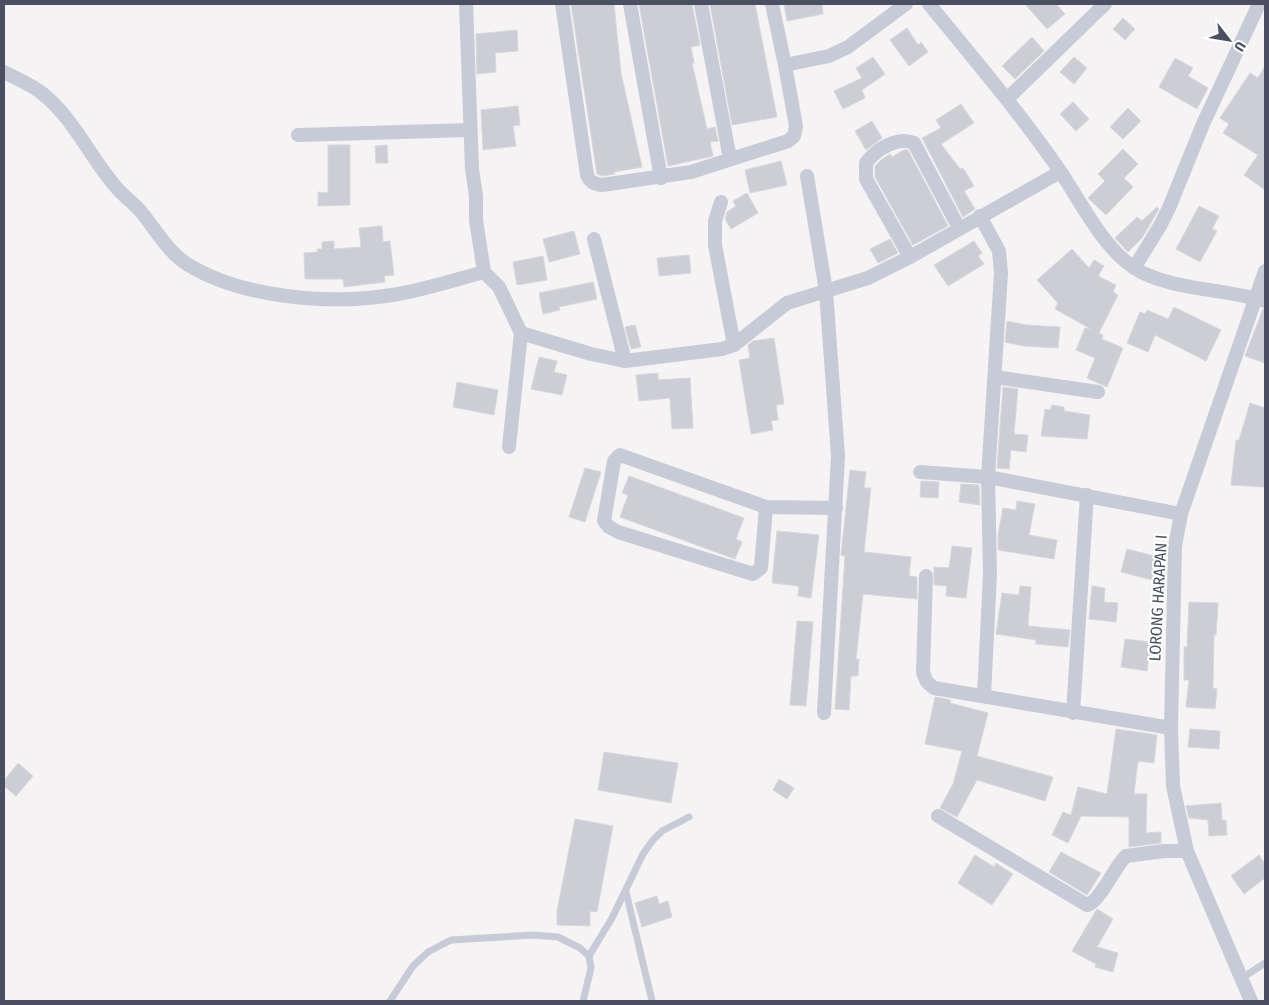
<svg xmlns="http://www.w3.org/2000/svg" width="1269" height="1005" font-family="'Fira Sans Condensed',sans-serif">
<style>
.building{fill:#cdced5;stroke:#d7d7de}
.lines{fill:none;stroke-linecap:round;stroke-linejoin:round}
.service{stroke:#c7cbd7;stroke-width:7}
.minor{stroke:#c7cbd7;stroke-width:14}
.labels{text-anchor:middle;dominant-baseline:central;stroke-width:4.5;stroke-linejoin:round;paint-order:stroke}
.street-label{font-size:16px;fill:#4a5061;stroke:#fff}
</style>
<rect width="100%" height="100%" fill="#f5f3f3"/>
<g class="building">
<polygon points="571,4 614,4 621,73 642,167 614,172 615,174 602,176 597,174"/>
<polygon points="639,4 692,4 700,45 691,47 694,63 692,63 707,129 715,127 718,141 710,142 713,156 668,166"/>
<polygon points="710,4 755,4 777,117 732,125"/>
<polygon points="784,4 822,4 823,14 787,21"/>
<polygon points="1025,4 1056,4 1065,14 1047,29"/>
<polygon points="1123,18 1135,29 1125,40 1113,29"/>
<polygon points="907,28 918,45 921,42 928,52 909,66 890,40"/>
<polygon points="517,30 518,51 495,53 496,72 477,74 476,34"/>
<polygon points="1032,37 1044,51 1015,79 1002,66"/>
<polygon points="873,57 885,74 862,90 865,98 843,109 834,91 862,78 856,68"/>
<polygon points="1074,57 1087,68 1074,84 1060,72"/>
<polygon points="1175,58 1193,68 1188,76 1208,88 1197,109 1159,87"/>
<polygon points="1265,66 1265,190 1244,175 1258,155 1223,133 1229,124 1220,118 1250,73 1258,78"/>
<polygon points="1073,102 1089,119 1076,131 1060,114"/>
<polygon points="961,104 974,123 941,144 960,169 963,168 974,186 964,191 975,209 963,217 922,138 941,128 936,120"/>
<polygon points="518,106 520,125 513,126 516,146 483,150 481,110"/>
<polygon points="1128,108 1141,121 1123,139 1110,127"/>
<polygon points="872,121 882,138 866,150 855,131"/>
<polygon points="328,145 350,145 350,205 318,206 318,192 328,193"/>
<polygon points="387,145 388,163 376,163 375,146"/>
<polygon points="1123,149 1138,164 1124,178 1133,187 1106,215 1088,198 1105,181 1098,174"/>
<polygon points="904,150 908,150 948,226 913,245 875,177 875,166 881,160 890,154 892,157"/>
<polygon points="781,161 787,185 750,193 745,170"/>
<polygon points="747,193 758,213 731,229 725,219 727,212 736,206 733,201"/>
<polygon points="1199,206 1219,216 1212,229 1217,231 1200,262 1176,249"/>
<polygon points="1157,207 1159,209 1142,238 1128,252 1115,238 1137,217 1142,221"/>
<polygon points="382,226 383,242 390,241 394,275 384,276 385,282 344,287 343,279 305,279 304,253 318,252 317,249 322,249 322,242 334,241 334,249 361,247 359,228"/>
<polygon points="574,231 580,254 549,262 543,239"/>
<polygon points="890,239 898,253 878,263 870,249"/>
<polygon points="974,241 982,253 978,256 984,264 948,286 934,265"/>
<polygon points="1072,249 1089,268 1094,260 1104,266 1098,276 1116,285 1113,292 1118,295 1099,333 1103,335 1102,339 1123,348 1107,387 1087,378 1095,358 1076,350 1085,328 1091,329 1055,309 1058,303 1037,280"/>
<polygon points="689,255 691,273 659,276 657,258"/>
<polygon points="543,256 547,280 517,285 513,262"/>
<polygon points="593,282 597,299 559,307 560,310 543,314 539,293"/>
<polygon points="1174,307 1221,330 1206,361 1155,335 1148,352 1127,343 1140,312 1145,314 1147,310 1168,319"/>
<polygon points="1263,309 1265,310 1265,363 1245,356"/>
<polygon points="1007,321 1026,325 1060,327 1058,348 1024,346 1005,342"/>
<polygon points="635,325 641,347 631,349 625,327"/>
<polygon points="774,338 784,404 776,405 778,420 771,421 773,430 751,434 739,360 750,358 748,345 753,341"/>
<polygon points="539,357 557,361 554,372 567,375 562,395 531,389"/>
<polygon points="658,373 658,380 690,378 693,428 672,429 670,398 639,401 636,375"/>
<polygon points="457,382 498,390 494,415 453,407"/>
<polygon points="1003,387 1018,389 1014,434 1028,435 1026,452 1011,450 1009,469 997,468"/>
<polygon points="1250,403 1265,408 1265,487 1231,485 1236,440 1239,440"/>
<polygon points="1052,405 1064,407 1064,411 1090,415 1087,439 1041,436 1045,409 1050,410"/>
<polygon points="585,468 601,472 585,522 569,517"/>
<polygon points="850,470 866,472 864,488 871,488 864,552 911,557 909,576 917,577 917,599 863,594 856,659 859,659 858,676 851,676 849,710 835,709 845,556 841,555"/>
<polygon points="629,476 744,518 736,539 742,542 735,559 620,517 628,495 622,493"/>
<polygon points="921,481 939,482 938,498 920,497"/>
<polygon points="961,484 979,485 980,505 959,502"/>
<polygon points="1017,501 1035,504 1029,535 1057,540 1054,559 998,550 998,535 1003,508 1016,510"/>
<polygon points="777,531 819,535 811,598 798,596 799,586 772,583"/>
<polygon points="952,546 972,548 966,598 946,596 947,586 934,585 934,567 949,568"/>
<polygon points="1127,549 1158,557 1152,580 1121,572"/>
<polygon points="1020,586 1031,587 1028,626 1070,630 1068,647 1036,644 1036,640 996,634 1002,593 1019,595"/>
<polygon points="1092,586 1105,588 1104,602 1118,603 1116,622 1089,619"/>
<polygon points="1189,602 1218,603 1216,635 1214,635 1213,688 1217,689 1215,709 1186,707 1189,680 1184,680 1184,647 1187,647"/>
<polygon points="797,621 813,622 806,706 790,705"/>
<polygon points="1125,639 1151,642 1147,671 1121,667"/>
<polygon points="935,697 951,700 950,703 988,713 977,756 1053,777 1045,801 977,780 957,817 940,808 953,784 962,751 925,744"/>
<polygon points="1116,729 1157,735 1154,763 1138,761 1134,794 1147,794 1146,833 1161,832 1161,843 1129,847 1129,817 1081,816 1068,843 1052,835 1063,812 1071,815 1078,787 1107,794"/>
<polygon points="1190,729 1220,731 1219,749 1188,747"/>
<polygon points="604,752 678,763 671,803 598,790"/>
<polygon points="18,763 33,776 16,796 4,786 4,781"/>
<polygon points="779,779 794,788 787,799 773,790"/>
<polygon points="1221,803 1222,820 1226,820 1227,835 1209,836 1208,820 1189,818 1186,806"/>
<polygon points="575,819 613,826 597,912 590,911 590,926 557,925 557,911"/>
<polygon points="1061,852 1101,873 1087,895 1049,872"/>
<polygon points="975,855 994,867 996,863 1013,874 992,905 958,883"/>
<polygon points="1259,855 1265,864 1265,878 1244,894 1231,876"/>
<polygon points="657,896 659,904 668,901 672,917 642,927 635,903"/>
<polygon points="1097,909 1113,919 1097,947 1118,953 1113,972 1095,967 1096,964 1072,951"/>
</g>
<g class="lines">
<g class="service">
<polyline points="626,892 652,1001"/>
<polyline points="589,956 612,918 643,854 653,840 662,831 689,817"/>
<polyline points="1242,978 1265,963"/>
<polyline points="390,1001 413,966 428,952 451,940 533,935 558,937 580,948 589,956 591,968 583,1001"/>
</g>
<g class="minor">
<polyline points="466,4 472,169 476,196 476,220 484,272 499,287 521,333 591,354 625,361 722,349 734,345 787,303 868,278 910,257 1060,172"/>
<path d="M 562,4 L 587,175 C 590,182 594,184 602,185 L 691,172 L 788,141 L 794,136 L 796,126 L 785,65"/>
<polyline points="630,4 661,178"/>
<polyline points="701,4 730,159"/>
<polyline points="772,4 785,65 829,56 848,47 906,4"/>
<path d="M 929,4 C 974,59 1020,113 1060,171 C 1081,202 1102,246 1133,267 C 1166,290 1227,289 1265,301"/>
<path d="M 4,72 C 17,79 32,85 43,94 C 74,119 90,157 115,186 C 123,196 134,203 142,213 C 156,230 168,252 187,264 C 241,298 330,305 392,295 C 423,290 454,280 484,272"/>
<polyline points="1007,99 1105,4"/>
<polyline points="298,135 470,130"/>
<polyline points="807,176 826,291 838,456 824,713"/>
<polyline points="721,202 715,221 715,245 734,345"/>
<polyline points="980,216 999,251 1001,273 988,477 990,574 984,696"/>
<polyline points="594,239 625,361"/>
<path d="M 910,257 L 866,179 L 866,163 C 876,149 898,136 914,143 L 959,228"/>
<polyline points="1134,268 1160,226 1169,208 1203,124 1259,4"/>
<polyline points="995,377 1098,392"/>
<polyline points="509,447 521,333"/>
<polyline points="920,472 988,477 1181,514"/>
<polyline points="766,507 761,568 753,574 618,532 609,527 604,521 614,461 620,455 766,507 836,508"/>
<polyline points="926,576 923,673 927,682 934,688 1171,728"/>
<polyline points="1073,713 1087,495"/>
<path d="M 938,816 L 1087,905 C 1099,903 1115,866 1126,856 L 1164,851 L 1187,851"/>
<polyline points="1251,1001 1187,851 1173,786 1171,728 1175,546 1181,514 1265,271"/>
</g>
</g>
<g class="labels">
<g class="street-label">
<text transform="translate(1158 598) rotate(-87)">LORONG HARAPAN I</text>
</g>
</g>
<rect width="1269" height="1005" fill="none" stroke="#4a5061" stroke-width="10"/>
<g transform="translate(1229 40) rotate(121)" stroke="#ffffff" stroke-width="4" paint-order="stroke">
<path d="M0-4L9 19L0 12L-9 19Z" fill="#4a5061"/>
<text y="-8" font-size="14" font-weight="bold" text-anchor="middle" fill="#4a5061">U</text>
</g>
</svg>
